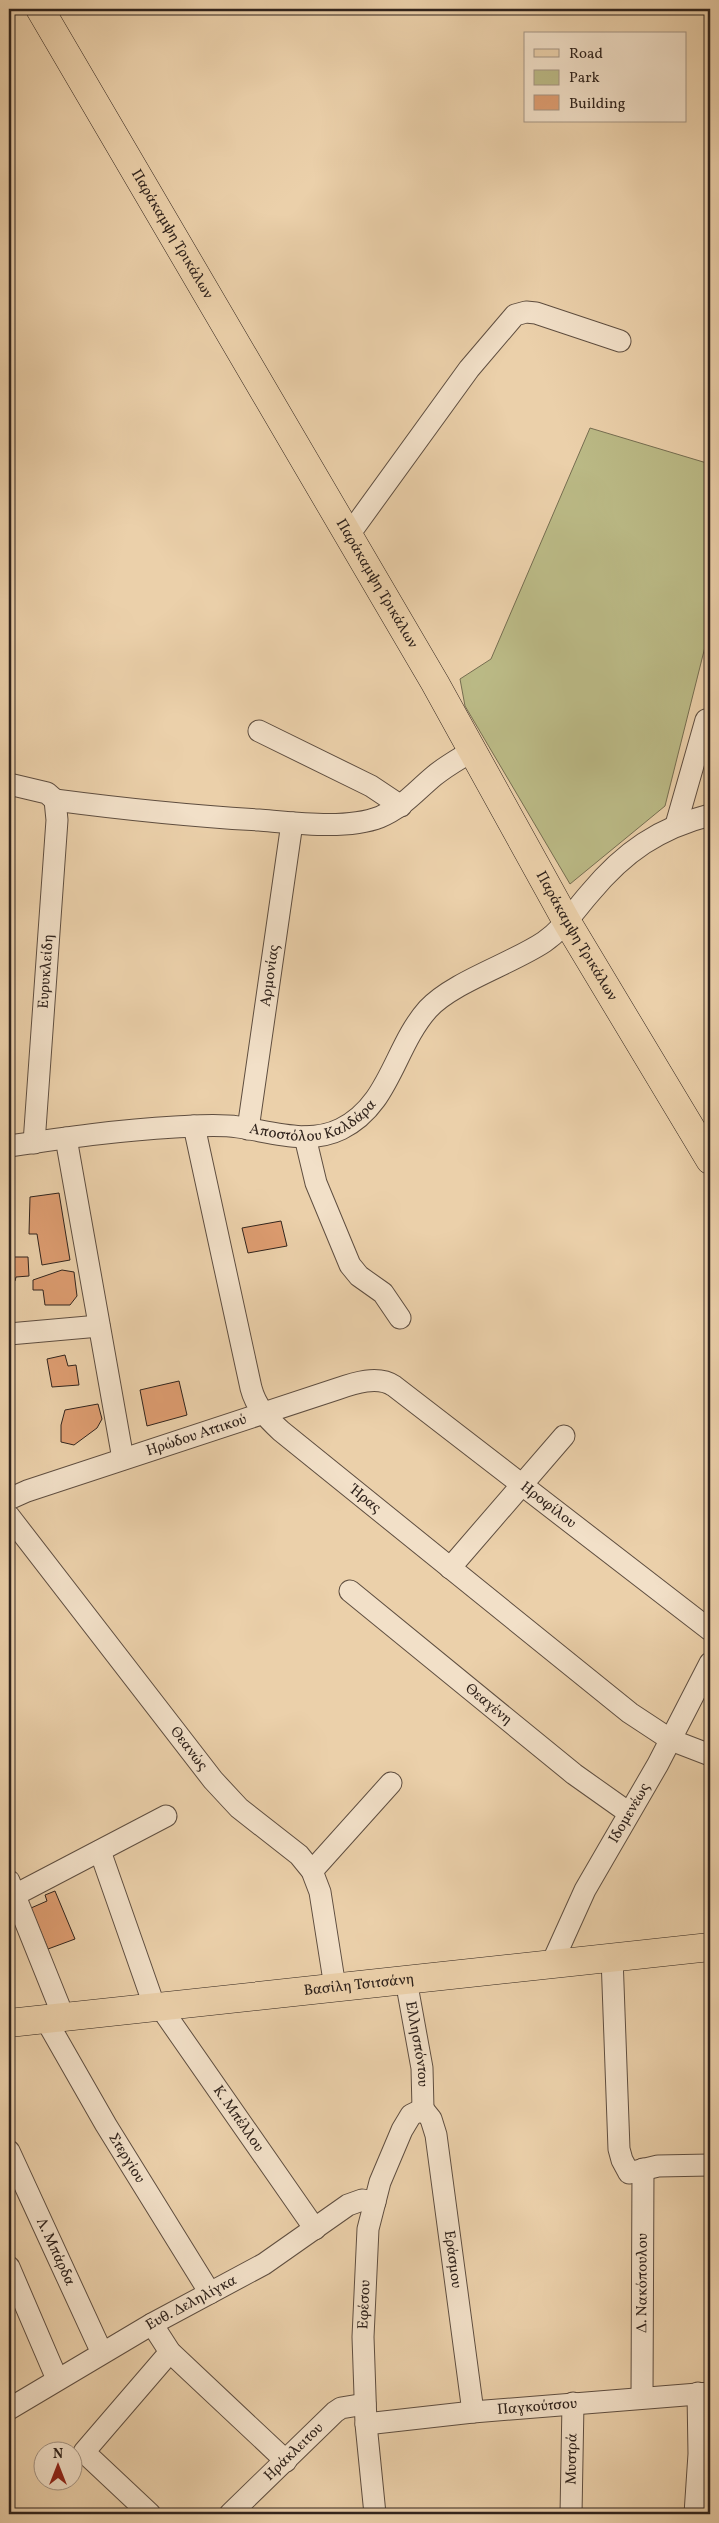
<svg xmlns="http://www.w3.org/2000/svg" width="719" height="2523" font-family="Vollkorn,serif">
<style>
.green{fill:#bbba86;stroke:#766e51}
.building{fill:#de9d71;stroke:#30231c}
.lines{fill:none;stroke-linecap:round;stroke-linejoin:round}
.minor-casing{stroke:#5f4e40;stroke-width:23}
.major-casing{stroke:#30231c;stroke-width:29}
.minor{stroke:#f2e0c8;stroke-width:21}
.major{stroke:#ebd0aa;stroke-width:28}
.labels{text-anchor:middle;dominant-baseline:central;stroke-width:4;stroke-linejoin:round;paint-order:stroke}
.street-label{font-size:15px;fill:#30231c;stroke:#f2e0c8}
</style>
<rect width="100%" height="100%" fill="#ebd0aa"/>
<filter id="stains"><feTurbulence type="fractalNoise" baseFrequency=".004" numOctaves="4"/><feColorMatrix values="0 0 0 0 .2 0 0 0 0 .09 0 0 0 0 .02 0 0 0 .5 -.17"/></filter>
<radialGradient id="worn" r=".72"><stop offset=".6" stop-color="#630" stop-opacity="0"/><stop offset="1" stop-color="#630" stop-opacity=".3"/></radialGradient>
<polygon class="green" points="590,428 710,464 710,627 665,806 570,884 465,706 460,679 491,659"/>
<g class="building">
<polygon points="59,1193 70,1260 42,1265 37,1234 29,1234 30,1197"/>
<polygon points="281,1221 287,1246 248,1253 242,1228"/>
<polygon points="9,1257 28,1257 29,1276 16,1277 15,1281 9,1282"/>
<polygon points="62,1270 74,1272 77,1296 70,1305 45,1305 43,1290 33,1290 33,1280"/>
<polygon points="65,1355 68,1366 76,1365 79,1385 52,1387 47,1359"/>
<polygon points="179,1381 187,1415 147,1426 140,1390"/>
<polygon points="98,1404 102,1419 97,1428 74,1445 61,1442 61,1425 65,1410"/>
<polygon points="55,1891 75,1939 48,1949 31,1908 47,1901 45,1895"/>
</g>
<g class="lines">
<defs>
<g id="minor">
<polyline points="348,536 469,369 515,315 526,312 536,313 620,341"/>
<polyline points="259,731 371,786 401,806"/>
<polyline points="9,784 47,793 55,800"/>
<path d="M 55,800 C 123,809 191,816 259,820 C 295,823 347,830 380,817 C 402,808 416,791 434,776 C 446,766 459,759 472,751"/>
<polyline points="676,825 706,720"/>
<path id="s1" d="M 194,1126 L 251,1388 C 256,1407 267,1418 281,1431 L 630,1713 L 671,1740 L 710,1755"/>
<path id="s2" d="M 248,1129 L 292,823"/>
<polyline points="305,1137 316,1183 350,1265 359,1276 383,1293 400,1318"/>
<polyline points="66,1138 123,1459"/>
<path id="s3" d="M 34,1143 L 57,820 L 55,800"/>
<path id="s4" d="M 9,1146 C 64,1138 119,1130 175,1127 C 196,1126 218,1124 238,1127 C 272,1132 309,1145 341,1129 C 390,1105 394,1047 428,1009 C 453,982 511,964 544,942 C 563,929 575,910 590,893 C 624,852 659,828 710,815"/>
<polyline points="9,1334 99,1326"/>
<path id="s5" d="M 9,1499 L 27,1491 L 337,1389 C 354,1383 378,1375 394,1386 L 710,1630"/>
<path id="s6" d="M 9,1516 L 213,1780 L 239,1808 L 299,1855 L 312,1871 L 320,1892 L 335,1987"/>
<polyline points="450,1568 564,1436"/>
<path id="s7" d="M 350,1591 L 574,1774 L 629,1813"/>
<polyline points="100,1851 155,2008"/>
<polyline points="312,1871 391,1783"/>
<polyline points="9,1881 64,2018"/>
<polyline points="15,1895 166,1816"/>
<polyline points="612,1957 619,2149 622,2160 629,2173 658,2166 710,2165"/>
<path id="s8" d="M 552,1963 L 585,1890 L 658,1764 L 710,1663"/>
<path id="s9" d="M 406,1980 L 422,2068 L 423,2109"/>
<path id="s10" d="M 161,2008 L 315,2229"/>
<path id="s11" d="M 46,2020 L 106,2125 L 210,2293"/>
<path id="s12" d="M 423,2109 L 431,2119 L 436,2135 L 473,2412"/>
<path id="s13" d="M 9,2151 L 102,2353"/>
<polyline points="9,2267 57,2379"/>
<polyline points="152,2324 170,2352 286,2461"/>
<path id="s14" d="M 642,2397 L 643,2169"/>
<path id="s15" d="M 9,2409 L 152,2324 L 264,2264 L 348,2205 L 362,2200 L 375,2202"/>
<path id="s16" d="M 366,2424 L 473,2412 L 710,2393"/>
<polyline points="150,2514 84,2452 170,2352"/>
<path id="s17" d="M 230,2514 L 335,2412 L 341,2408 L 365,2404"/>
<path id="s18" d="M 375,2514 L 366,2424 L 363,2337 L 368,2229 L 380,2182 L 402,2130 L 411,2115 L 423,2109"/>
<path id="s19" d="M 571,2514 L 573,2403"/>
<polyline points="695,2514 699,2454 698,2393"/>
</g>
<g id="major">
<path id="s20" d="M 40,9 L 435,683 L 567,922 L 710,1160"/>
<path id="s21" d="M 9,2023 L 710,1947"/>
</g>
</defs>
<use href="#minor" class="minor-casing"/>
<use href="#major" class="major-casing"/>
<use href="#minor" class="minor"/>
<use href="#major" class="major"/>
</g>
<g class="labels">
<g class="street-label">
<text stroke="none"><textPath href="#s20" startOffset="261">Παράκαμψη Τρικάλων</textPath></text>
<text stroke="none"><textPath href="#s20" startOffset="666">Παράκαμψη Τρικάλων</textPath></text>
<text stroke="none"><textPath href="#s20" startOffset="1071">Παράκαμψη Τρικάλων</textPath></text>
<text stroke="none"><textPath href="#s3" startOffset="172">Ευρυκλείδη</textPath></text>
<text stroke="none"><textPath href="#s2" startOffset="155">Αρμονίας</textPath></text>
<text stroke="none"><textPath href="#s4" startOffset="310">Αποστόλου Καλδάρα</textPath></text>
<text stroke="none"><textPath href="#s5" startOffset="198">Ηρώδου Αττικού</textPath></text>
<text stroke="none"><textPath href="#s1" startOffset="430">Ήρας</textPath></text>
<text stroke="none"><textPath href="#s5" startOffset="600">Ηροφίλου</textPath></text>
<text stroke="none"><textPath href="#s7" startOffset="179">Θεαγένη</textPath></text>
<text stroke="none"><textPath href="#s6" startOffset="294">Θεανώς</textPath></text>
<text stroke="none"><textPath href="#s8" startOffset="169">Ιδομενέως</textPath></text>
<text stroke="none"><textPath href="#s21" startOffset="352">Βασίλη Τσιτσάνη</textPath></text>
<text stroke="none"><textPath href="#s9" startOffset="65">Ελλησπόντου</textPath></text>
<text stroke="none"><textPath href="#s10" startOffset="135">Κ. Μπέλλου</textPath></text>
<text stroke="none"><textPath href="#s11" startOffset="160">Στεργίου</textPath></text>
<text stroke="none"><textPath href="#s13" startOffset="111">Λ. Μπάρδα</textPath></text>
<text stroke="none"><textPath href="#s12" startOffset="155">Εράσμου</textPath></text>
<text stroke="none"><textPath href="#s14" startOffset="114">Δ. Νακόπουλου</textPath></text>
<text stroke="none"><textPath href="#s15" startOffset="211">Ευθ. Δεληλίγκα</textPath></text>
<text stroke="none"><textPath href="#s18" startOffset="210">Εφέσου</textPath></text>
<text stroke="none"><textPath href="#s16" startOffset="172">Παγκούτσου</textPath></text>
<text stroke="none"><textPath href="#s17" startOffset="89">Ηράκλειτου</textPath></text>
<text stroke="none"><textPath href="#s19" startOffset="55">Μυστρά</textPath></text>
</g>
</g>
<rect width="719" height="2523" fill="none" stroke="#ebd0aa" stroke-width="30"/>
<rect x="10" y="10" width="699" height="2503" fill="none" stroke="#30231c" stroke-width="2.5"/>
<rect x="15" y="15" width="689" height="2493" fill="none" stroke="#30231c"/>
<rect x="524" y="32" width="162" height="90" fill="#f2e0c8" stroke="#a49483"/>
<rect x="534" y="49" width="25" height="8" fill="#ebd0aa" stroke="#a49483"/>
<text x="569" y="58" font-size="15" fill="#30231c">Road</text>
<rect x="534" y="70" width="25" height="15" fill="#bbba86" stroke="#a49483"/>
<text x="569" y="82" font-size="15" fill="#30231c">Park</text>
<rect x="534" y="95" width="25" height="15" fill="#de9d71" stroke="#a49483"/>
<text x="569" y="108" font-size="15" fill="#30231c">Building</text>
<g transform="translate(58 2466)"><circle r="24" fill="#f2e0c8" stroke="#a49483"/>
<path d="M0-4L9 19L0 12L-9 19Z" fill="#8f2418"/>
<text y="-8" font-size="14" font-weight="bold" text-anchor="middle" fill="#30231c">N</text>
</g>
<rect width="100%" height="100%" filter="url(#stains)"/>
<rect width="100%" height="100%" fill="url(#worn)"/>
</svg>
